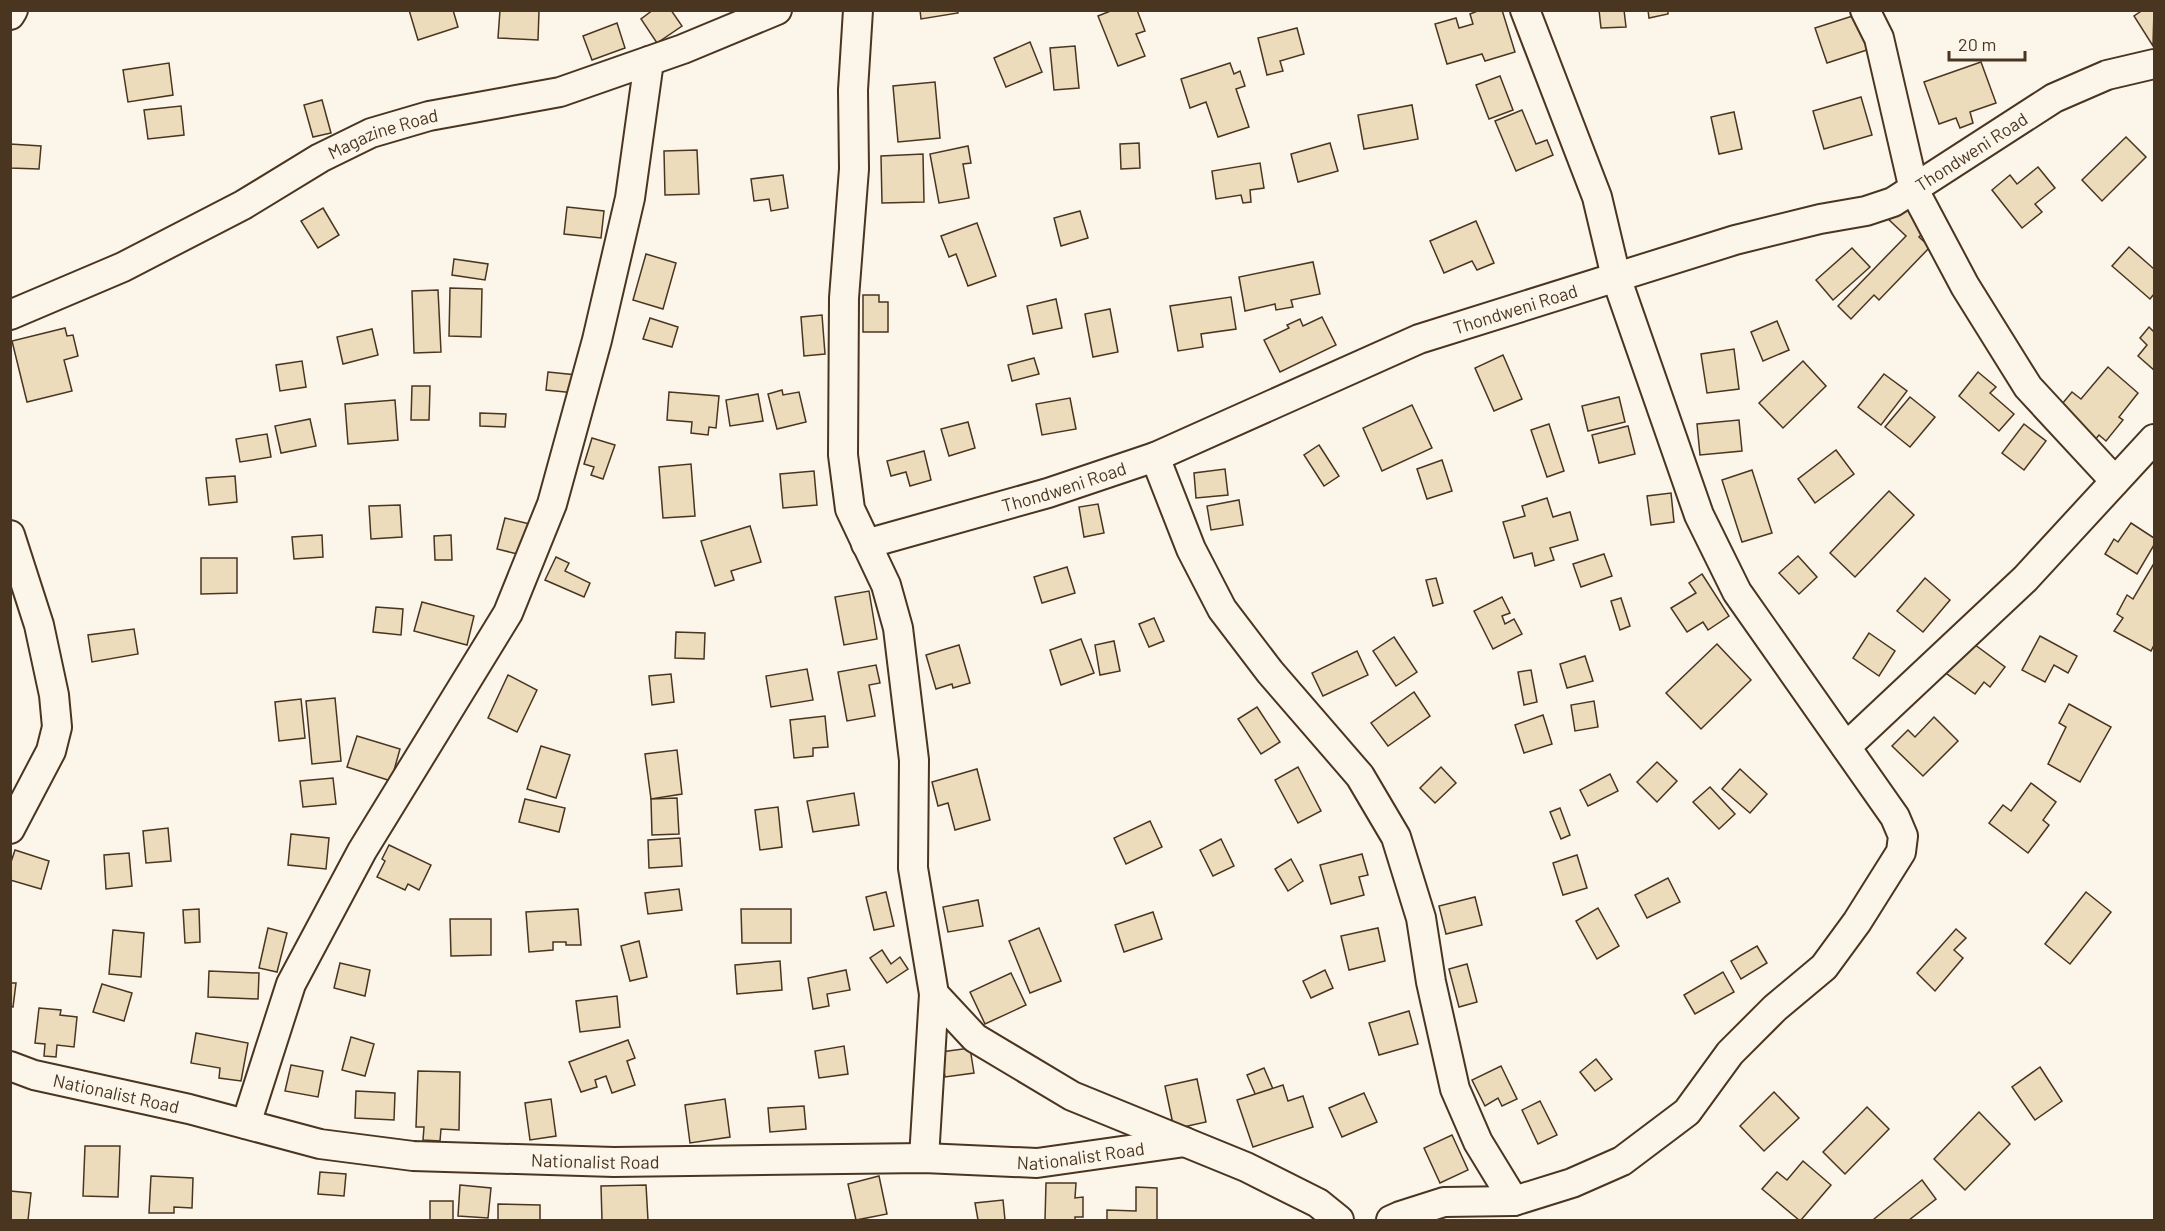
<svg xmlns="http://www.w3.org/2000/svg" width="2165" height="1231" font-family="Barlow,sans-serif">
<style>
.building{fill:#ecdcbc;stroke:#4a3520;stroke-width:1.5}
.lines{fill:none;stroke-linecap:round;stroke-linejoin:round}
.minor-casing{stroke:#4a3520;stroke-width:32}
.minor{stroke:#fbf6e9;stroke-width:28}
.labels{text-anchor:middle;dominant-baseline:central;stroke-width:4.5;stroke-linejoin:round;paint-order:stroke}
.street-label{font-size:18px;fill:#4a3520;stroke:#fbf6e9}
</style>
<rect width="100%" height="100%" fill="#fbf6e9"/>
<g class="building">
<polygon points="409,10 453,10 458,27 418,40"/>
<polygon points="500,10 539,11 538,40 498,38"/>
<polygon points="653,10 671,10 682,26 657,43 641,19"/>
<polygon points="920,10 957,10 958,13 921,19"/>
<polygon points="1113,10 1137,10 1145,31 1136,34 1145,56 1118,66 1098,16"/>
<polygon points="1480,10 1502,10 1515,52 1485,61 1482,54 1447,64 1435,24 1456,18 1459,28 1473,24 1470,14"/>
<polygon points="1599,10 1624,10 1626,27 1601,28"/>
<polygon points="1648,10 1668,10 1668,14 1649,18"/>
<polygon points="2143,10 2154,10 2153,46 2134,16"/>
<polygon points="1862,13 1873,48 1827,63 1815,28"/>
<polygon points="617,23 625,48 592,60 583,36"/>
<polygon points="1297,28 1304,54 1280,61 1283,71 1267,75 1258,38"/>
<polygon points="1030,42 1042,72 1006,87 994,58"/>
<polygon points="1075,46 1079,88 1054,90 1050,48"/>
<polygon points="1981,62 1996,103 1970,112 1973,123 1960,128 1956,118 1939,124 1924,82"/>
<polygon points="169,63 173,95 128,102 123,70"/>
<polygon points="1230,63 1234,74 1240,71 1245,86 1236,89 1249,127 1218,137 1206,102 1190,108 1181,79"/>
<polygon points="1500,76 1513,110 1489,119 1476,85"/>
<polygon points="935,82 940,138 898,142 893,86"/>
<polygon points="1861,97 1872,135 1824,149 1813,111"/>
<polygon points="322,100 331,133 313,137 304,105"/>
<polygon points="1412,105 1418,139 1364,149 1358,115"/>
<polygon points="181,106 184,135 148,139 144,110"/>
<polygon points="1522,110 1536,144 1547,140 1553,155 1516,171 1495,121"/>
<polygon points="1734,112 1742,149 1719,154 1711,117"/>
<polygon points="2126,137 2146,157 2102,201 2082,180"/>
<polygon points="1139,143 1140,168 1121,169 1120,144"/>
<polygon points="1330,143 1338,171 1298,182 1291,154"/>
<polygon points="10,144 41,146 39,169 10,168"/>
<polygon points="968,146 971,163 963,164 969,198 939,203 930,154"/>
<polygon points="697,150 699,194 665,195 664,151"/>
<polygon points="923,154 924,202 882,203 881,156"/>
<polygon points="1260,163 1264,188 1250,190 1251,202 1243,203 1241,195 1216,199 1212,171"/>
<polygon points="2038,167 2055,188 2035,204 2042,212 2022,228 1992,190 2010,175 2017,184"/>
<polygon points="783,175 788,208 771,211 769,199 754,201 751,179"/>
<polygon points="1915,205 1919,219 1915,223 1924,232 1919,237 1930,247 1879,300 1874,295 1851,319 1838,306 1906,236 1884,215"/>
<polygon points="567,207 604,211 601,238 564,234"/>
<polygon points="323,208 339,235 318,248 301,221"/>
<polygon points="1080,211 1088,238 1061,246 1054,218"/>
<polygon points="1476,221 1494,263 1477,270 1472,261 1444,273 1430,241"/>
<polygon points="977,223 996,276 968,286 956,254 949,257 941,236"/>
<polygon points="2129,247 2154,269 2154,294 2150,299 2112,266"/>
<polygon points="1852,248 1870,267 1833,300 1816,280"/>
<polygon points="646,254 676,263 663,309 633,300"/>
<polygon points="454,259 488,264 485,280 452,275"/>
<polygon points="1313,262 1320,294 1291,300 1293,307 1276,310 1275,304 1245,311 1239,277"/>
<polygon points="450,288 482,289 481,337 449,336"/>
<polygon points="438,290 441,352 414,353 412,291"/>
<polygon points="863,295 879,295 879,302 888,302 888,332 863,332"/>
<polygon points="1231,297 1236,329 1201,334 1203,347 1178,351 1170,306"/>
<polygon points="1056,299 1062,328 1033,334 1027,306"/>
<polygon points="1110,309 1118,352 1093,357 1085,314"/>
<polygon points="822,315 825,354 804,356 801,317"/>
<polygon points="1322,317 1336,345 1280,372 1264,340 1289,328 1287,325 1300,319 1303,326"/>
<polygon points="650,318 678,327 672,347 643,339"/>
<polygon points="1777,321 1789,350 1763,361 1751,332"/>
<polygon points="2149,327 2154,332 2154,370 2138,356 2147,345 2140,338"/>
<polygon points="65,328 67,336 73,335 78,356 64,360 72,391 27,402 12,341"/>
<polygon points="372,329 378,355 343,364 337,337"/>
<polygon points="1734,349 1739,389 1707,393 1701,354"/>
<polygon points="1503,355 1522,399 1494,411 1475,368"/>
<polygon points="1034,358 1039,374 1012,381 1008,365"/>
<polygon points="302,361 306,387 280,391 276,365"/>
<polygon points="1803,361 1826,386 1783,428 1759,403"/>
<polygon points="2108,367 2138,393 2119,417 2123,420 2106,441 2099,435 2094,441 2057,410 2072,392 2081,399"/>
<polygon points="548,372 577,375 575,393 546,390"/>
<polygon points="1978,372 1996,387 1990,393 2014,414 1999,431 1959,396"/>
<polygon points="1884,374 1907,391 1881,425 1858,407"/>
<polygon points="412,386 430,386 429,420 411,420"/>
<polygon points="782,390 783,395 799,392 806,422 777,429 768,394"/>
<polygon points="669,392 719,396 716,428 709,427 708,435 691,433 692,422 667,420"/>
<polygon points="758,394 763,421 730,426 726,400"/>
<polygon points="1619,397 1625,422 1588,431 1582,406"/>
<polygon points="1910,397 1935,417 1910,447 1885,427"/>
<polygon points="1070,398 1076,429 1042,435 1036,404"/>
<polygon points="395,400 398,440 348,444 345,404"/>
<polygon points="1412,405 1432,448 1382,471 1363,428"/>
<polygon points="480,413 506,414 505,427 480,426"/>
<polygon points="310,419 316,446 281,453 275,426"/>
<polygon points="1739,420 1742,451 1700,455 1697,424"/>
<polygon points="968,422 975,448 949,456 941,429"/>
<polygon points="1549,424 1564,471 1547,477 1531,430"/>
<polygon points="2024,424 2046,441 2024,470 2002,453"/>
<polygon points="1628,426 1635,454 1599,463 1592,435"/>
<polygon points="267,434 271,457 240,462 236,439"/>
<polygon points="592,438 615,445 603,479 591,475 594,467 584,464"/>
<polygon points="1319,445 1339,476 1324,486 1304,455"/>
<polygon points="1836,450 1854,474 1815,503 1798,479"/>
<polygon points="924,451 931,480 910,486 906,472 891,476 887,461"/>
<polygon points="1442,460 1452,491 1427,499 1417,469"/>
<polygon points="691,464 695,516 663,518 659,467"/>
<polygon points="1225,469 1228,495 1196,498 1194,473"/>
<polygon points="1752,470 1772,533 1742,542 1722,480"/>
<polygon points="814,471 817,505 783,508 780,474"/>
<polygon points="235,476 237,502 209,505 206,478"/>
<polygon points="1889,491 1914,515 1855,577 1830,553"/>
<polygon points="1671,493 1674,522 1651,525 1647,496"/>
<polygon points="1547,498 1553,517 1570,512 1578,540 1550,548 1554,560 1535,566 1532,553 1514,558 1503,522 1525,516 1522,506"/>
<polygon points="1239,500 1243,525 1211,530 1207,506"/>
<polygon points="1098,504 1104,533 1084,537 1079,507"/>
<polygon points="400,505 402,537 371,539 369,506"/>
<polygon points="505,518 534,525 526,556 497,549"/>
<polygon points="2131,523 2154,538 2154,545 2137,574 2105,554 2114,539 2118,542"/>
<polygon points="750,526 761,562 731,571 734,580 715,586 701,541"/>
<polygon points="322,535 323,557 294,559 292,537"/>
<polygon points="451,535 452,560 435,560 434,536"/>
<polygon points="1604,554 1612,576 1581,587 1573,564"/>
<polygon points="1798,556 1817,577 1799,594 1779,573"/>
<polygon points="556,557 569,563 565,571 590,583 584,597 545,580"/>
<polygon points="201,558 237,558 237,593 201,594"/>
<polygon points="2153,565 2154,566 2154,645 2151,651 2114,631 2123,618 2117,614 2127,595 2133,599"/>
<polygon points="1067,567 1075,593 1042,603 1034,577"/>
<polygon points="1702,574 1729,616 1708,630 1703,622 1687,632 1671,608 1696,593 1689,583"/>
<polygon points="1436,578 1443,603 1433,606 1426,580"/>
<polygon points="1925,578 1950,600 1923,632 1897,611"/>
<polygon points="869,591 877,639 844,645 835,597"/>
<polygon points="1502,597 1510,613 1502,616 1505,624 1514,619 1522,634 1493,649 1474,611"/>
<polygon points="1621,598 1630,626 1620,630 1611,601"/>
<polygon points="422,602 474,616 467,645 414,631"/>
<polygon points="376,607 403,609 401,635 373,632"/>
<polygon points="1154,618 1164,641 1149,647 1139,624"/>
<polygon points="134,629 138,654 92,662 88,635"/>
<polygon points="676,632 705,633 704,659 675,658"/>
<polygon points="1869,633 1895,651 1879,676 1853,658"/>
<polygon points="2040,636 2077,656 2068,673 2054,665 2045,682 2022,670"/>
<polygon points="1394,637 1417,672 1396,686 1373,651"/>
<polygon points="1081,639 1094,673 1061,685 1050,650"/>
<polygon points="1967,639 2005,667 1990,687 1984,682 1975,694 1943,671"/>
<polygon points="1114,641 1120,671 1100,675 1095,645"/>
<polygon points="1717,644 1751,680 1701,729 1666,693"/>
<polygon points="959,645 970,683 953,688 952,684 936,689 926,655"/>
<polygon points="1357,651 1368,675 1323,696 1312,673"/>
<polygon points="1585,656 1593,681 1567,688 1560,664"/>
<polygon points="876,665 880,683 869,685 875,716 847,721 838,672"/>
<polygon points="807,669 813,700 771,707 766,676"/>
<polygon points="1531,670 1537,702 1524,705 1518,672"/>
<polygon points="671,674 674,702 652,705 649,676"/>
<polygon points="508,675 537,690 517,732 488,718"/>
<polygon points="1414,692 1430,716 1388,746 1371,723"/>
<polygon points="335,698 341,761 312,764 306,701"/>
<polygon points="301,699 305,738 279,741 275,702"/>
<polygon points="1594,701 1598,727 1575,731 1571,705"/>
<polygon points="2069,704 2111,727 2080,782 2048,764 2066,727 2059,723"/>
<polygon points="1257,707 1280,742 1261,754 1238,719"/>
<polygon points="1543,715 1552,744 1524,753 1515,725"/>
<polygon points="825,716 828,747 813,748 813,756 794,758 790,720"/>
<polygon points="1934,717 1958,741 1923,776 1892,746 1908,730 1915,737"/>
<polygon points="357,736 400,749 391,781 347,767"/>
<polygon points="541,746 570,755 556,798 527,789"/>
<polygon points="677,750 682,794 651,799 645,754"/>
<polygon points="1657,762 1677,781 1657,802 1637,782"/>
<polygon points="1298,767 1321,811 1298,823 1275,780"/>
<polygon points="1441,767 1456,783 1435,803 1420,788"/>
<polygon points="977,769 990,820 955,830 948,803 938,806 932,782"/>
<polygon points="1740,769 1767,794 1750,813 1722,789"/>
<polygon points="1610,774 1618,791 1588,806 1580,790"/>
<polygon points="333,778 336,804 303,807 300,781"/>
<polygon points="2031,783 2056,802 2043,820 2049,825 2028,853 1989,823 2003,805 2011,811"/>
<polygon points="1710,787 1735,814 1719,829 1693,802"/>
<polygon points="854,793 859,825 813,832 807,801"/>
<polygon points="677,798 679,834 652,835 651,799"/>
<polygon points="525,799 565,808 559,832 519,822"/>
<polygon points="778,807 782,847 760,850 755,810"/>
<polygon points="1560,808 1570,835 1561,839 1550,812"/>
<polygon points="1150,821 1162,847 1126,864 1114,838"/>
<polygon points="168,828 171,861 146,863 143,831"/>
<polygon points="291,834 329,838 326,869 288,865"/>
<polygon points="680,838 682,866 649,868 648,840"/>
<polygon points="1221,839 1234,866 1213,876 1200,850"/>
<polygon points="389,845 431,865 419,890 408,884 405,890 377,877 385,861 382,859"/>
<polygon points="15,850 49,861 41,889 10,880 10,865"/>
<polygon points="129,853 132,886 106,889 104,855"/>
<polygon points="1362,854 1368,875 1359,877 1364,895 1331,904 1320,865"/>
<polygon points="1577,855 1587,888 1563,895 1553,863"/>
<polygon points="1291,859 1303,881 1288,891 1275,869"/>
<polygon points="1668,878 1680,902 1647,918 1635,895"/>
<polygon points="679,889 682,910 648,914 645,893"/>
<polygon points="886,892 894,926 874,930 866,897"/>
<polygon points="2086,892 2111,912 2070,964 2045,944"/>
<polygon points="1475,897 1482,925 1446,934 1439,906"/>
<polygon points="978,900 983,926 948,932 943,907"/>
<polygon points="1598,908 1619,946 1597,959 1576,921"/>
<polygon points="199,909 200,942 185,943 183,910"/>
<polygon points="578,909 581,945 566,945 566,942 553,942 553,950 529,952 526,912"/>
<polygon points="741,909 791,909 791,943 742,943"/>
<polygon points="1153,912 1162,939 1124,952 1115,925"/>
<polygon points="450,919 491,919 491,955 451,956"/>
<polygon points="268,928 287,933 277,972 259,968"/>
<polygon points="1039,928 1061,981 1030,993 1009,941"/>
<polygon points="1378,928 1385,961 1349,970 1341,936"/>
<polygon points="1956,929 1966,938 1954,950 1963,958 1935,991 1917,973"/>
<polygon points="113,930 144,933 141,977 109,974"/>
<polygon points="639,941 647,977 630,981 621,946"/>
<polygon points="1757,946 1767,963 1741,979 1731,961"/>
<polygon points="882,950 891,964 900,957 908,969 887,983 870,958"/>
<polygon points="780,961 782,990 737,994 735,965"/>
<polygon points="340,963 370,970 365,996 334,988"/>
<polygon points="1467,964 1477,1002 1459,1007 1449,969"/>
<polygon points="846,970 850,990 827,994 829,1006 813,1009 808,978"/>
<polygon points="1325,970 1333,988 1311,998 1303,981"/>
<polygon points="209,971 259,973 258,999 208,997"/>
<polygon points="1723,972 1734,992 1695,1014 1684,995"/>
<polygon points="1011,973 1026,1005 985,1024 970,992"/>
<polygon points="10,983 16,983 13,1007 10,1006"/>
<polygon points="102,984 132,993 124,1021 93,1012"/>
<polygon points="617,996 620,1027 580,1032 576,1001"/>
<polygon points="39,1008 61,1010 60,1015 77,1017 74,1047 57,1045 56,1057 44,1056 45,1044 35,1043"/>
<polygon points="1409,1011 1418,1044 1379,1055 1369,1023"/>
<polygon points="196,1033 248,1043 241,1081 219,1078 220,1068 191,1063"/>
<polygon points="351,1037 374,1044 365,1076 342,1070"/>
<polygon points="628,1040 635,1058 627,1061 635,1085 612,1093 606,1076 595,1080 597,1087 581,1092 569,1062"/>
<polygon points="844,1046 848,1074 819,1078 815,1051"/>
<polygon points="970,1048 974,1073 945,1077 941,1052"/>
<polygon points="1596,1059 1612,1079 1595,1091 1580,1072"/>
<polygon points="291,1065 323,1071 318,1097 285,1091"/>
<polygon points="1501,1066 1517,1099 1502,1106 1498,1098 1485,1106 1472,1080"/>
<polygon points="2040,1067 2062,1101 2035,1120 2012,1087"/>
<polygon points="1264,1068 1273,1089 1256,1096 1247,1075"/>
<polygon points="418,1071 460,1072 459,1130 441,1129 440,1141 423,1140 424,1127 416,1127"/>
<polygon points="1197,1079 1206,1122 1174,1129 1165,1086"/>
<polygon points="1283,1085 1288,1101 1303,1096 1313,1127 1253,1147 1237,1100"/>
<polygon points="356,1091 395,1093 394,1120 355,1118"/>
<polygon points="1774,1092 1799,1118 1764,1151 1740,1126"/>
<polygon points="1364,1093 1377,1122 1342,1137 1329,1108"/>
<polygon points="551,1099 556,1136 530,1140 525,1103"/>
<polygon points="725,1099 730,1137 690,1143 685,1105"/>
<polygon points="1540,1101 1557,1135 1538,1144 1522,1110"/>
<polygon points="804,1106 806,1129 770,1132 768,1108"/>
<polygon points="1867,1107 1889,1129 1845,1174 1823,1152"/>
<polygon points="1979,1112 2010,1144 1965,1190 1934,1159"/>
<polygon points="1452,1135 1468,1170 1440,1183 1424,1148"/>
<polygon points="85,1146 120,1146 118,1197 83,1196"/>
<polygon points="1803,1161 1831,1185 1801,1220 1799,1220 1762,1189 1777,1172 1787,1180"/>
<polygon points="320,1172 346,1174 344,1196 318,1194"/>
<polygon points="151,1176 193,1178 192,1208 174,1207 174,1213 149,1213"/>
<polygon points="879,1176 887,1214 856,1220 848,1184"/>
<polygon points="1922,1180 1936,1199 1909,1220 1875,1220 1874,1219"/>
<polygon points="1046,1183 1076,1183 1075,1198 1083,1197 1083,1217 1075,1217 1075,1220 1045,1220"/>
<polygon points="460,1185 491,1188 488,1218 458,1216"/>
<polygon points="646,1185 648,1220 602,1220 601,1186"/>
<polygon points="1136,1187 1157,1188 1157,1220 1107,1220 1107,1210 1136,1211"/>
<polygon points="10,1191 31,1193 28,1220 10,1220"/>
<polygon points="1003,1200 1005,1220 978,1220 975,1203"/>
<rect x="430" y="1201" width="23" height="19"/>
<polygon points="498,1204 540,1205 540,1220 498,1220"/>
</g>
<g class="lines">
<defs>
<g id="minor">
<polyline points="858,10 853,90 854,169 844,298 843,455 850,509 886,585 898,628 914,760 913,868 934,994 975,1038 1072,1096 1246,1167 1318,1203 1339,1220"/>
<polyline points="1865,10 1879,38 1914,190 1965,286 2028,387 2115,481"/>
<polyline points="10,15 13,10"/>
<path id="s1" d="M 10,315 L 123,267 L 243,205 L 320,158 L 371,133 L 429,116 L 560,92 L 683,49 L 777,10"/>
<polyline points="1155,457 1191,549 1222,609 1270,672 1360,776 1396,837 1421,918 1431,982 1455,1089 1478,1142 1514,1201"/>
<polyline points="10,535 39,625 54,695 57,727 51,751 10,829"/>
<path id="s2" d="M 866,544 L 1048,493 L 1155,457 L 1419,339 L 1735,240 L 1820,219 L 1866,211 L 1893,202 L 2054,98 L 2107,75 L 2154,64"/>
<polyline points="1846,747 2025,579 2154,439"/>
<path id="s3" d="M 10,1066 L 34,1075 L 189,1109 L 320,1144 L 413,1156 L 614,1162 L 924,1158 L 1037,1163 L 1185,1142"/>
<polyline points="246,1124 291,984 362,851 508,613 552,504 597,340 630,198 649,61"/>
<polyline points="924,1158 934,994"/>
<polyline points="1391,1220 1400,1216 1444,1202 1514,1201 1572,1183 1622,1161 1687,1112 1730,1053 1775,1008 1824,967 1857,922 1901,852 1903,836 1895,817 1737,592 1699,515 1616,277 1597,197 1525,10"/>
</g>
</defs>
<use href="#minor" class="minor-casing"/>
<use href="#minor" class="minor"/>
</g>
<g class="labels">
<g class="street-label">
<text stroke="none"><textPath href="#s1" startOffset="416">Magazine Road</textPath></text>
<text stroke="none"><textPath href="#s2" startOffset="1178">Thondweni Road</textPath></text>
<text stroke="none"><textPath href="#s2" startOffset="692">Thondweni Road</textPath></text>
<text stroke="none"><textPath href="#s2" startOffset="206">Thondweni Road</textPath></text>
<text stroke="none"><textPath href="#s3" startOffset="110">Nationalist Road</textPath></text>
<text stroke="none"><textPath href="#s3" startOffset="1082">Nationalist Road</textPath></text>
<text stroke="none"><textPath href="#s3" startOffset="596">Nationalist Road</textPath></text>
</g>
</g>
<rect width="2165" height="1231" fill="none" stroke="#4a3520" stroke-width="24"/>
<path d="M1949 51v9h76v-9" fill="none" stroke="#4a3520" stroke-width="3"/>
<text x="1958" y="51" font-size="18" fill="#4a3520" stroke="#fbf6e9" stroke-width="4.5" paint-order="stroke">20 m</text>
</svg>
